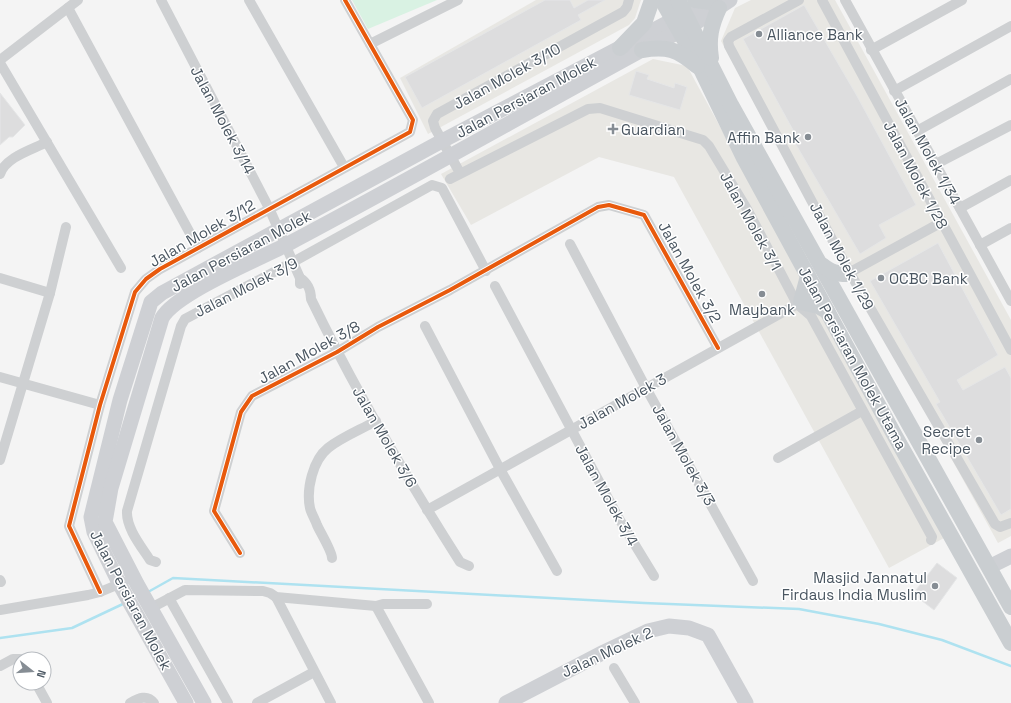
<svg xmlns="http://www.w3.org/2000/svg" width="1011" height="703" font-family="'Space Grotesk',sans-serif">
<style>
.commercial{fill:#e8e7e3}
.green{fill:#d9f2e3}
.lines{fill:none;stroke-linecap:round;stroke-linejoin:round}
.stream{stroke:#aee2f0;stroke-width:2.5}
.building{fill:#ddddde;stroke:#e5e6e7}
.street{stroke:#ced0d2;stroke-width:10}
.secondary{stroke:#ced0d4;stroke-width:15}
.primary{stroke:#caced1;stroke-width:16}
.cycleway-casing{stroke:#fff;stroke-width:6}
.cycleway{stroke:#e8590c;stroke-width:4}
.poi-dot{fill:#868d94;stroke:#fff;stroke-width:1.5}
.labels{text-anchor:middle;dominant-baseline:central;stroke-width:3;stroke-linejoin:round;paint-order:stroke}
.poi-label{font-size:15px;fill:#4a5661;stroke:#fff;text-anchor:start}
.street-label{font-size:15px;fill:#4a5661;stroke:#fff}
</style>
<rect width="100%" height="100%" fill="#f4f4f4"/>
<g class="commercial">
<polygon points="536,0 641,0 635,18 629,25 428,134 400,78"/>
<polygon points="751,0 835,0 1011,320 1011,536 998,543 721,41 735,8"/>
<polygon points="653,59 687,66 944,538 889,568 674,177 599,157 471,225 441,174"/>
</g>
<polygon class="green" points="352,0 437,0 368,29"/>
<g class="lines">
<g class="stream">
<polyline points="148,592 173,578 644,603 799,609 879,624 942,640 1011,666"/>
<polyline points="0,638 72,628 125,603"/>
</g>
</g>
<g class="building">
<polygon points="545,0 570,0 574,8 588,0 605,0 578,15 581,20 422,108 405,77"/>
<polygon points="804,5 857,96 916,205 879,225 886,238 860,254 795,143 799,141 743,39"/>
<polygon points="636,71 649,75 647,79 674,88 675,83 687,87 680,110 629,95"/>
<polygon points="0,93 25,125 13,137 9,137 0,145"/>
<polygon points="938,243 998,355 957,380 963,390 1005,367 1011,378 1011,509 1001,515 936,404 940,402 870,281"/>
<polygon points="937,563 957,578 934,610 913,594"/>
</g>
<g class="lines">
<g class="street">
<polyline points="161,0 269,208 300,278 300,284"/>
<polyline points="249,0 344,167"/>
<polyline points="799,0 731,37 728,41 729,46 850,273 995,524 1000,527 1011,523"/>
<polyline points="822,0 1011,350"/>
<polyline points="845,0 1011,301"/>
<polyline points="68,8 198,248"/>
<polyline points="370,44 458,0"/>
<polyline points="871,50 962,0"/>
<polyline points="0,60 78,0"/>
<polyline points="0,63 121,268"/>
<polyline points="894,91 1011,26"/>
<polyline points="917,131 1011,79"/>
<polyline points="936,164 1011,125"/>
<polyline points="460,173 435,128 433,121 437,114 623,12 627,7 629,0"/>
<path d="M 0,174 C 6,157 31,150 47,142"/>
<polyline points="450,179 588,109 600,108 703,140 709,146 747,209 797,304 811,316 932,537 931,540"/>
<polyline points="960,208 1011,180"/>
<polyline points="570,244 646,388 753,581"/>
<polyline points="980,245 1011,228"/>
<polyline points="845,275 942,222"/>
<polyline points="0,278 50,293"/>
<path d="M 300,278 C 307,282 311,290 311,299 C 355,390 406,477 460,562 L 469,566"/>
<polyline points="495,286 618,517 654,576"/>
<polyline points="425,326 500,469 557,571"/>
<polyline points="0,377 100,405"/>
<polyline points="778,458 862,411"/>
<polyline points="0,460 50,293 66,227"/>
<polyline points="427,510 803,301"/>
<polyline points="240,553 214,511 241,412 252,396 337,352 378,327 450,290 598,207 609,205 644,215 718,348"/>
<path d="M 332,558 C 332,551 320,532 317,525 C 315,519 311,513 310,508 C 306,489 313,460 328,448 C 342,437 360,430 376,421"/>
<path d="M 156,562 L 150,560 C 141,546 126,528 127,511 L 181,326 L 185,319 L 293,262 L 432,185 L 442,188 L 486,271"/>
<polyline points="0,580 1,582"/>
<polyline points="100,592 69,526 100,405 135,292 146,279 160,269 410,132 413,120 345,0"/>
<polyline points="276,597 331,703"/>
<polyline points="169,598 228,703"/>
<polyline points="376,606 429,703"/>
<polyline points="151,608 185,590 263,591 270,593 276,597 376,606 383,604 427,604"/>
<polyline points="0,610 88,595 100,592 124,582"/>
<polyline points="0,666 13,659 20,659"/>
<polyline points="614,668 635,703"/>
<polyline points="36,683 47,703"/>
<path d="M 130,703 C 139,698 147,694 154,703"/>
<polyline points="257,703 314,672"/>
</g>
<g class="secondary">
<polyline points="989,567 1011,556"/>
<polyline points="186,703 120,585 94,532 91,517 120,400 151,302 162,293 442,141 673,20 715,0"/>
<path d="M 204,703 L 137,584 L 105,522 L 111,488 L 162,318 C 176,293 257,260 286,245 C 405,182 523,115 642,50 L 691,26 L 730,0"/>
<polyline points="506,703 604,652 648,631 669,626 689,628 708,635 746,703"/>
</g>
<g class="primary">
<polyline points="662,0 701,69 744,158 895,436 1011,643"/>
<polyline points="678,0 731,105 1011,607"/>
<polyline points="695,0 711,2"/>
<polyline points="620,48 644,23 652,0"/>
<path d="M 642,50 C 667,46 677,49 697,66"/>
<path d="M 711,58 C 708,39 711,25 719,8"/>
<path d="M 822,265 C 831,272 836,274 847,274"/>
<polyline points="808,276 801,302 818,306 827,311"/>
</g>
<defs>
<g id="cycleway">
<polyline points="240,553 214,511 241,412 252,396 337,352 378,327 450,290 598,207 609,205 644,215 718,348"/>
<polyline points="100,592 69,526 100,405 135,292 146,279 160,269 410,132 413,120 345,0"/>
</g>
</defs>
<use href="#cycleway" class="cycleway-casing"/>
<use href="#cycleway" class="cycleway"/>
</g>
<g class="poi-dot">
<circle cx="759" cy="34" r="4"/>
<path d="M611 123h4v4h4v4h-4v4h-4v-4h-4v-4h4z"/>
<circle cx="808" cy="137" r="4"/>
<circle cx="881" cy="278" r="4"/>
<circle cx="762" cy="294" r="4"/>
<circle cx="979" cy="440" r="4"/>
<circle cx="935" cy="586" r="4"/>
</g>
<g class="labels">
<g class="poi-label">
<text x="767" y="34">Alliance Bank</text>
<text x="621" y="129">Guardian</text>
<text x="800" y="137" text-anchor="end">Affin Bank</text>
<text x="889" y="278">OCBC Bank</text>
<text x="762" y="309" text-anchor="middle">Maybank</text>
<text x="971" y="431" text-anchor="end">Secret<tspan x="971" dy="17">Recipe</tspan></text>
<text x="927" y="577" text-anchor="end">Masjid Jannatul<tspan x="927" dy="17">Firdaus India Muslim</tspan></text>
</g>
<g class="street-label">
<text transform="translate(507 76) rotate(-29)">Jalan Molek 3/10</text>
<text transform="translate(526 97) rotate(-28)">Jalan Persiaran Molek</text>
<text transform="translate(223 120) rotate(62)">Jalan Molek 3/14</text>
<text transform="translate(928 151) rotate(61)">Jalan Molek 1/34</text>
<text transform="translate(916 175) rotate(62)">Jalan Molek 1/28</text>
<text transform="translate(751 221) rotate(61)">Jalan Molek 3/1</text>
<text transform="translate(202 233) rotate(-30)">Jalan Molek 3/12</text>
<text transform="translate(241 251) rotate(-28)">Jalan Persiaran Molek</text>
<text transform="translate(842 256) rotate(62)">Jalan Molek 1/29</text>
<text transform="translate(690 272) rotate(61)">Jalan Molek 3/2</text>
<text transform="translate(246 287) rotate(-27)">Jalan Molek 3/9</text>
<text transform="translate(309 352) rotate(-29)">Jalan Molek 3/8</text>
<text transform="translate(853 358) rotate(61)">Jalan Persiaran Molek Utama</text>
<text transform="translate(622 401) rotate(-29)">Jalan Molek 3</text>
<text transform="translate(385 437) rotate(60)">Jalan Molek 3/6</text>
<text transform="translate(684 455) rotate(61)">Jalan Molek 3/3</text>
<text transform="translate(607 495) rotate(61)">Jalan Molek 3/4</text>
<text transform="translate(131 600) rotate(62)">Jalan Persiaran Molek</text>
<text transform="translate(607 652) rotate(-25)">Jalan Molek 2</text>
</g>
</g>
<g transform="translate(32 671) rotate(107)"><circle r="19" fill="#ffffff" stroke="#b7bbc0"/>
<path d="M0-3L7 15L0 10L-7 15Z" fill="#868d94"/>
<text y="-6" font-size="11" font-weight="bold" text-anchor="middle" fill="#4a5661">N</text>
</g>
</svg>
